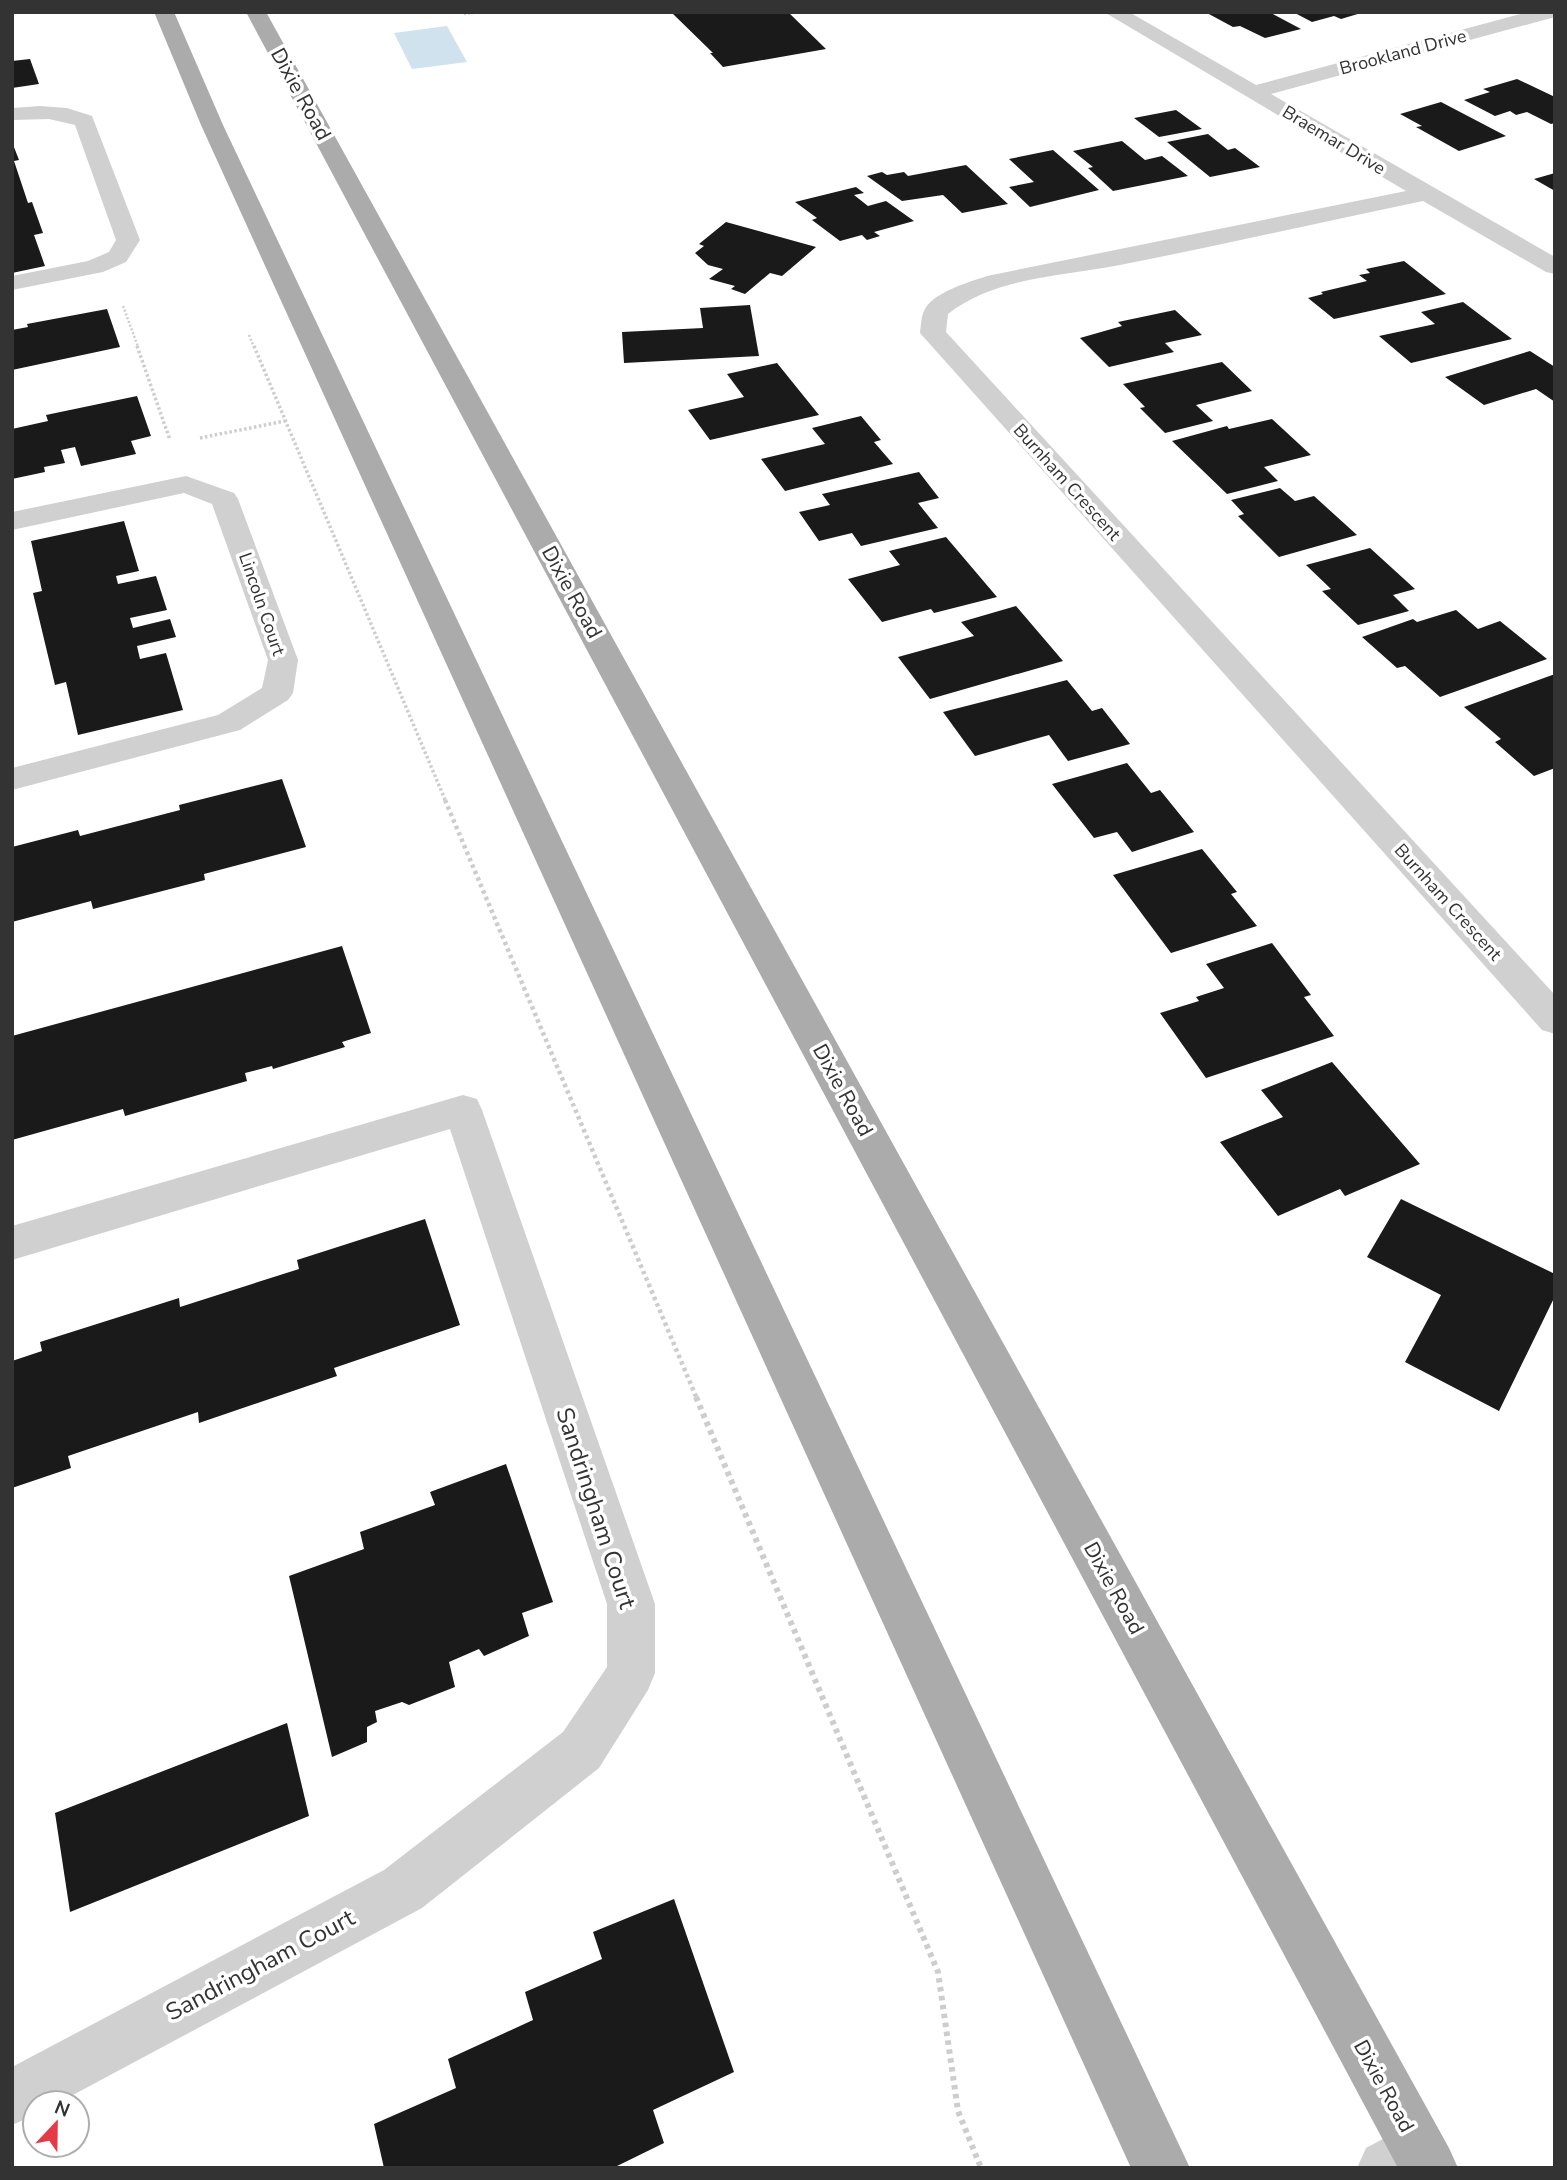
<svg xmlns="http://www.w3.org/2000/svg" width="1567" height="2180" font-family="'Nunito Sans',sans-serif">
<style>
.water{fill:#cfe2ee}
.building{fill:#1a1a1a}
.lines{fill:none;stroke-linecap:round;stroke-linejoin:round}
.path-far3{stroke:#cdcdcd;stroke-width:2.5;stroke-dasharray:2 2;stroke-linecap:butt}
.path-far2{stroke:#cdcdcd;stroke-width:3.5;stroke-dasharray:2.5 2.5;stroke-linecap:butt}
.path-far1{stroke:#cdcdcd;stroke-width:4.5;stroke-dasharray:3.5 3.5;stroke-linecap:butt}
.path{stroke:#cdcdcd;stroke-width:6;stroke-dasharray:4.5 4.5;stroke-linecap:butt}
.minor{fill:#d0d0d0;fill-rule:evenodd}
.major{fill:#ababab;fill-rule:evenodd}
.labels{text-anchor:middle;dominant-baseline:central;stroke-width:7;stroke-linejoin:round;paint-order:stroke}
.far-street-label{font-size:18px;fill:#333;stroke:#fff}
.street-label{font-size:21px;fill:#333;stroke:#fff}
.near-street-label{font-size:24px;fill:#333;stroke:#fff}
</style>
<rect width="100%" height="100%" fill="#fff"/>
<polygon class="water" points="447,26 467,62 412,69 394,33"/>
<g class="building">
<polygon points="671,12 788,12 826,49 723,67 710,53 713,53"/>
<polygon points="1210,12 1269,12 1301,29 1265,38 1240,26 1233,27 1207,13"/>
<polygon points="1293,12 1361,12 1361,13 1341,19 1334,16 1312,22"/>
<polygon points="30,59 39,84 12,88 12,61"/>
<polygon points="1517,79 1555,97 1555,123 1551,124 1527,112 1516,115 1510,111 1495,116 1464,100 1490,92 1483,89"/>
<polygon points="1441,102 1506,136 1459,151 1416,127 1422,126 1400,114"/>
<polygon points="1176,110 1202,129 1159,137 1134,118"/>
<polygon points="1208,134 1228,150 1235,148 1260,167 1210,177 1167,142"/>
<polygon points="1122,141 1145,160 1162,156 1188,176 1113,191 1088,168 1093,167 1073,151"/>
<polygon points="12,142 19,160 14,161 28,203 32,202 43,233 34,235 45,266 12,273"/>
<polygon points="1053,150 1099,190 1030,207 1009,187 1034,182 1009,159"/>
<polygon points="966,165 1008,204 962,213 943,195 902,201 867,176 882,172 887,175 904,172 908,176"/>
<polygon points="1555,173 1555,191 1534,179"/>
<polygon points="856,187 864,193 854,195 868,206 886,201 914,221 874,232 880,236 867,240 862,235 840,241 812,220 817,218 795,202"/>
<polygon points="726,222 816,247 782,276 770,273 745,294 731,289 735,286 709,279 723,269 708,265 695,253 704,246 699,244"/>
<polygon points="1404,261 1446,294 1334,319 1308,298 1323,294 1321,292 1367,281 1359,275 1370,273 1366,269"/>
<polygon points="1463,302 1512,339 1411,363 1379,336 1435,324 1421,312"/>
<polygon points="750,305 759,356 624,363 622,332 703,328 700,308"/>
<polygon points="107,309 120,347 12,370 12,330 28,327 27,324"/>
<polygon points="1175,310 1202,335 1165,343 1174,352 1109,367 1080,338 1122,326 1118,322"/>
<polygon points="1530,351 1555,367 1555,402 1536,389 1484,405 1445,377"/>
<polygon points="1222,362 1252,391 1196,405 1213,421 1165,433 1140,408 1145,407 1123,384"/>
<polygon points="777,363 819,415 710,440 688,410 744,397 727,374"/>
<polygon points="137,396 151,436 131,441 136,454 81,466 75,447 61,450 65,463 44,467 45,472 12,479 12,429 48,421 46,415"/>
<polygon points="861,416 881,440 874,442 893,464 785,491 761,459 825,444 812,428"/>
<polygon points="1272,419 1311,455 1264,467 1278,481 1227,494 1172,441 1227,426 1229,429"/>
<polygon points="919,472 939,498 918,503 938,528 861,546 852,533 819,541 799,512 830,505 822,494"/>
<polygon points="1280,488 1295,501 1314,496 1357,535 1279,557 1238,516 1244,514 1231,500"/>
<polygon points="124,521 139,571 116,576 118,584 156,576 167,610 130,618 133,628 170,619 176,637 137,646 140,659 166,653 183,710 78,735 66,682 55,685 33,593 42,591 31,541"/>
<polygon points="946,537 997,597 934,613 931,609 882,622 848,579 900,565 889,551"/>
<polygon points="1370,548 1415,589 1393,595 1409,611 1358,625 1322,591 1331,589 1306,565"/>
<polygon points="1016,606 1063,661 930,699 898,657 974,636 961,622"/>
<polygon points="1456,610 1478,629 1500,621 1547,659 1440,697 1405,666 1397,668 1362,637 1413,619 1417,622"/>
<polygon points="1555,674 1555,768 1534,776 1495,742 1501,739 1464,707"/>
<polygon points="1067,680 1092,711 1102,708 1130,744 1068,761 1049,735 975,756 943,712"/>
<polygon points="1127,763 1151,793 1160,790 1194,832 1132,852 1117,832 1094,838 1052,784"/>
<polygon points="282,779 306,847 204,874 205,880 93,909 91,901 12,922 12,847 78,830 80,836 180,810 179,805"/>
<polygon points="1202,849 1237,892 1231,894 1257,926 1171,953 1113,875"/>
<polygon points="1272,943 1311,995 1304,997 1334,1036 1206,1078 1160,1013 1199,1001 1196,997 1224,988 1206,964"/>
<polygon points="342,946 371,1033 342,1042 345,1047 273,1069 272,1066 245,1073 247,1081 125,1116 123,1109 12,1140 12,1036"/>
<polygon points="1332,1062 1420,1164 1345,1196 1340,1189 1278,1216 1220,1142 1283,1117 1261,1090"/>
<polygon points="1401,1199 1555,1274 1555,1296 1499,1411 1405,1362 1441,1295 1367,1257"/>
<polygon points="425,1219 460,1325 334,1368 337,1376 199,1423 198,1412 68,1456 71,1468 12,1488 12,1361 42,1351 40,1342 179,1298 180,1307 299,1269 297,1260"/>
<polygon points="506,1464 553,1602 522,1613 529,1636 484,1656 479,1649 449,1662 455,1687 409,1705 402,1702 375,1711 377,1722 367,1727 367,1742 332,1757 289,1576 364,1549 360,1532 435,1505 430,1492"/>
<polygon points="287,1723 309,1816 70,1912 55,1813"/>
<polygon points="674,1899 734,2072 653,2110 664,2143 613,2168 384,2168 374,2124 456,2088 448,2059 533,2020 525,1992 602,1959 593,1932"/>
</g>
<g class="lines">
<g class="path-far3">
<polyline points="464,14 479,12"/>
<polyline points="123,306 138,347"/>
<polyline points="249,335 254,347"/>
</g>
<g class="path-far2">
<polyline points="137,346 170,440"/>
<polyline points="254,346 446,802"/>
<polyline points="200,438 285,421"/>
</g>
<polyline class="path-far1" points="445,800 697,1399"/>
<polyline class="path" points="696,1397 938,1972 958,2111 981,2168"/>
<g class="minor">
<path d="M 1104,12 L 1129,12 L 1256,85 L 1528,12 L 1555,12 L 1555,17 L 1271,94 L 1555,257 L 1555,274 L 1546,272 L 1423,201 C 1322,222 1222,245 1120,265 C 1064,276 995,277 948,314 L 946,332 L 1555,995 L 1555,1034 L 1542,1030 L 920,333 C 921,326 921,317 924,311 C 932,292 970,282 987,276 L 1406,191 Z"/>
<polygon points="40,106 67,108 92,116 140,240 126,262 103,272 12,290 12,276 88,261 109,252 116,240 75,125 49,119 12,120 12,108"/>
<polygon points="186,476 234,493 238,499 298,660 293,693 288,700 240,730 12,790 12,768 218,715 262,688 268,660 212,504 184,493 12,530 12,512"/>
<polygon points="463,1095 477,1099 482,1110 655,1604 655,1673 648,1690 599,1768 422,1908 58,2103 35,2103 35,2115 12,2125 12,2067 384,1870 563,1732 607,1667 607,1604 450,1129 12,1260 12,1226"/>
<polygon points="1418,2120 1438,2129 1447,2149 1439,2168 1357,2168 1366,2148"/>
</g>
<g class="major">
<polygon points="154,12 174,12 223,125 1190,2168 1131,2168 201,125"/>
<polygon points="246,12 266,12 1449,2148 1458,2168 1398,2168"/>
</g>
</g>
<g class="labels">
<g class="far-street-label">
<text transform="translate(1403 52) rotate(-15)">Brookland Drive</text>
<text transform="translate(1334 140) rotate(31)">Braemar Drive</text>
<text transform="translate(1067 482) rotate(48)">Burnham Crescent</text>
<text transform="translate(262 604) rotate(71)">Lincoln Court</text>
<text transform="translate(1448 902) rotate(48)">Burnham Crescent</text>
</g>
<g class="street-label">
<text transform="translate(301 94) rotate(61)">Dixie Road</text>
<text transform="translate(572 592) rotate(61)">Dixie Road</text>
<text transform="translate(843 1090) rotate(61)">Dixie Road</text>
<text transform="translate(1114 1588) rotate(61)">Dixie Road</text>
<text transform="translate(1384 2086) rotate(61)">Dixie Road</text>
</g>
<g class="near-street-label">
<text transform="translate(596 1508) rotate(72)">Sandringham Court</text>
<text transform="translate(260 1965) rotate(-28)">Sandringham Court</text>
</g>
</g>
<rect width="1567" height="2180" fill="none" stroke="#333333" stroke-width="28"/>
<g transform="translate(56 2124) rotate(22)"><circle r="33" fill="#ffffff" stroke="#adadad" stroke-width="2"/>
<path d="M0-5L12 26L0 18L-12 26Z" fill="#e63946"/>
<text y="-10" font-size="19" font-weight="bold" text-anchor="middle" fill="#333333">N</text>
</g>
</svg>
